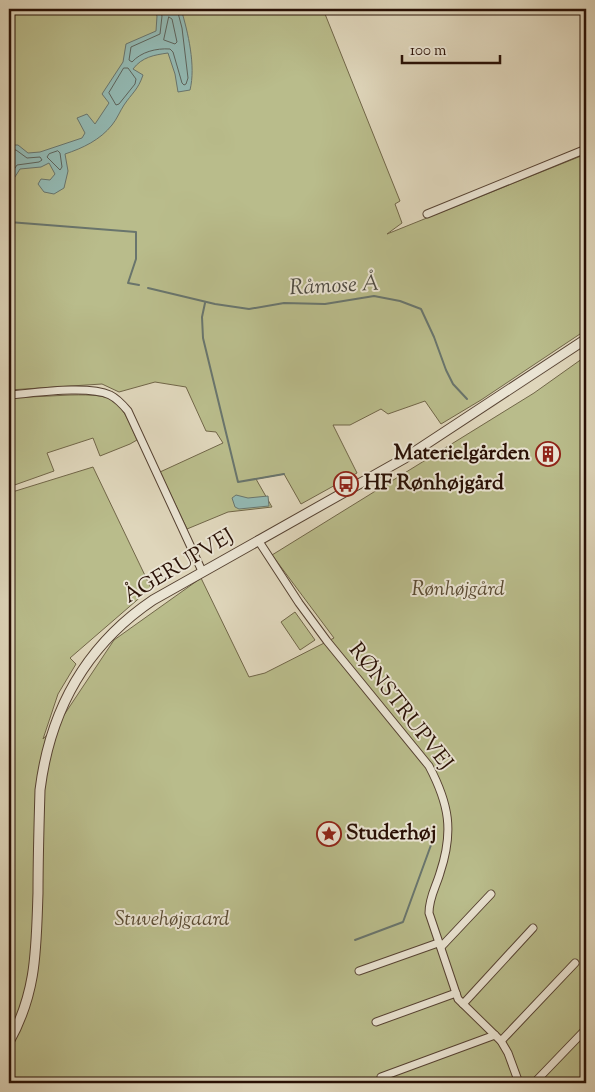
<svg xmlns="http://www.w3.org/2000/svg" width="595" height="1092" font-family="'Sorts Mill Goudy',serif">
<style>
.green{fill:#b9bc8b;stroke:#716648}
.water{fill:#93b9b3;stroke:#69756d}
.lines{fill:none;stroke-linecap:round;stroke-linejoin:round}
.shore{stroke:#5e645c;stroke-width:1}
.stream{stroke:#69756d;stroke-width:2}
.minor-casing{stroke:#564232;stroke-width:9}
.tertiary-casing{stroke:#564232;stroke-width:11}
.minor{stroke:#eae4d3;stroke-width:7}
.tertiary{stroke:#eae4d3;stroke-width:9}
.labels{text-anchor:middle;dominant-baseline:central;stroke-width:4;stroke-linejoin:round;paint-order:stroke}
.poi-label{font-size:21px;font-weight:bold;fill:#291005;stroke:#eae4d3;text-anchor:start}
.street-label{font-size:21px;fill:#291005;stroke:#eae4d3}
.park-label{font-size:21px;font-style:italic;fill:#5b4c34;stroke:#eae4d3}
.water-label{font-size:22px;font-style:italic;fill:#4e4b42;stroke:#eae4d3}
</style>
<rect width="100%" height="100%" fill="#dfd6bb"/>
<filter id="stains"><feTurbulence type="fractalNoise" baseFrequency=".004" numOctaves="4"/><feColorMatrix values="0 0 0 0 .2 0 0 0 0 .09 0 0 0 0 .02 0 0 0 .5 -.17"/></filter>
<radialGradient id="worn" r=".72"><stop offset=".6" stop-color="#630" stop-opacity="0"/><stop offset="1" stop-color="#630" stop-opacity=".3"/></radialGradient>
<g class="green">
<polygon points="9,9 323,9 400,201 395,204 402,223 387,234 586,154 586,330 481,400 441,424 425,401 388,414 381,409 350,425 333,425 357,473 301,504 284,474 256,479 272,507 228,512 187,529 160,472 223,443 216,432 206,431 186,387 155,382 119,392 102,384 9,390"/>
<polygon points="586,356 586,1083 9,1083 9,493 93,467 151,588 70,658 76,664 58,694 43,739 60,721 114,640 201,578 249,677 265,673 334,638 272,555 534,393"/>
<path d="M 70,395 C 117,394 119,398 137,440 L 130,444 L 100,456 L 93,438 L 47,453 L 54,471 L 9,487 L 9,398 Z"/>
<polygon points="295,612 315,640 300,650 281,622"/>
</g>
<g class="water">
<path d="M 154,9 L 181,9 C 188,32 196,66 190,90 L 178,92 L 175,74 L 168,53 C 154,55 142,57 133,69 L 143,75 C 138,90 132,93 124,105 C 120,111 117,119 112,125 C 100,140 83,148 65,154 L 68,171 L 64,188 L 54,194 L 44,192 L 38,184 L 41,179 L 50,180 L 55,174 L 49,163 L 41,167 L 20,169 L 13,180 L 9,183 L 9,145 L 18,145 L 28,153 L 40,152 L 82,138 L 85,133 L 77,118 L 87,114 L 95,124 L 109,103 L 102,94 L 123,62 L 126,44 L 156,31 L 157,16 Z"/>
<polygon points="236,495 248,498 268,496 269,506 239,509 235,507 232,498"/>
</g>
<g class="lines">
<g class="shore">
<path d="M 160,9 L 162,16 L 160,34 L 131,47 L 129,60 L 132,62 C 141,52 156,48 170,49 L 173,52 L 182,83 L 184,85 L 186,84 L 188,78 L 182,28 L 177,9"/>
<polygon points="169,17 172,19 177,42 175,44 164,40"/>
<polygon points="124,68 128,68 136,79 135,84 119,104 116,105 109,93"/>
<polyline points="9,150 16,150 27,158 40,157 42,160 39,162 17,165 9,177"/>
<polygon points="58,151 60,153 62,167 60,170 47,157 49,154"/>
</g>
<g class="stream">
<polyline points="9,222 136,232 136,259 128,283 139,285"/>
<polyline points="148,288 215,304 249,309 284,303 325,304 374,296 400,301 421,309 434,337 446,370 453,384 467,399"/>
<polyline points="205,303 202,317 203,338 238,482 284,474"/>
<polyline points="355,940 403,922 431,845 431,831"/>
</g>
<defs>
<g id="minor">
<polyline points="427,214 586,149"/>
<path d="M 9,395 C 35,393 88,385 110,395 C 118,399 123,405 128,411 L 202,571"/>
<path d="M 258,540 L 299,603 L 327,641 L 429,766 C 449,804 454,831 440,873 C 436,887 429,897 429,913 L 458,999 L 501,1041 L 508,1053 L 519,1083"/>
<polyline points="441,947 491,894"/>
<polyline points="359,971 438,943"/>
<polyline points="463,1004 533,928"/>
<polyline points="376,1022 456,993"/>
<polyline points="501,1041 575,963"/>
<polyline points="381,1077 495,1035"/>
<polyline points="534,1083 586,1029"/>
</g>
<path id="tertiary" d="M 9,1042 C 37,992 36,949 38,893 C 38,859 39,824 40,790 C 50,710 85,646 153,600 L 405,458 L 586,339"/>
</defs>
<use href="#minor" class="minor-casing"/>
<use href="#tertiary" class="tertiary-casing"/>
<use href="#minor" class="minor"/>
<use href="#tertiary" class="tertiary"/>
</g>
<defs>
<symbol id="building-ring" viewBox="-11 -11 22 22"><circle r="9.5" fill="#eae4d3" stroke="#8f2418" stroke-width="1.5"/><path d="M-4-6H4V6H1V3H-1V6H-4ZM-2.5-4.3h1.7v1.8h-1.7ZM.8-4.3h1.7v1.8H.8ZM-2.5-1h1.7V.8h-1.7ZM.8-1h1.7V.8H.8Z" fill="#8f2418"/></symbol>
<symbol id="bus-ring" viewBox="-11 -11 22 22"><circle r="9.5" fill="#eae4d3" stroke="#8f2418" stroke-width="1.5"/><path d="M-5-6H5V4H4V6H2V4H-2V6H-4V4H-5ZM-3.5-4V0h7V-4ZM-3.5 1.2v1.5H-2V1.2ZM2 1.2v1.5H3.5V1.2Z" fill="#8f2418"/></symbol>
<symbol id="sight-ring" viewBox="-11 -11 22 22"><circle r="9.5" fill="#eae4d3" stroke="#8f2418" stroke-width="1.5"/><path d="M0-6L1.8-2.2L6-1.7L2.9 1.2L3.7 5.4L0 3.3L-3.7 5.4L-2.9 1.2L-6-1.7L-1.8-2.2Z" fill="#8f2418"/></symbol>
</defs>
<g fill-rule="evenodd">
<use href="#building-ring" x="534" y="440" width="28" height="28"/>
<use href="#bus-ring" x="332" y="470" width="28" height="28"/>
<use href="#sight-ring" x="315" y="820" width="28" height="28"/>
</g>
<g class="labels">
<g class="poi-label">
<text x="530" y="454" text-anchor="end">Materielgården</text>
<text x="364" y="484">HF Rønhøjgård</text>
<text x="346" y="834">Studerhøj</text>
</g>
<g class="street-label">
<text transform="translate(179 567) rotate(-31)">ÅGERUPVEJ</text>
<text transform="translate(400 707) rotate(52)">RØNSTRUPVEJ</text>
</g>
<g class="park-label">
<text x="458" y="590">Rønhøjgård</text>
<text x="172" y="920">Stuvehøjgaard</text>
</g>
<g class="water-label">
<text transform="translate(334 287) rotate(-3)">Råmose Å</text>
</g>
</g>
<rect width="595" height="1092" fill="none" stroke="#dfd6bb" stroke-width="30"/>
<rect x="10" y="10" width="575" height="1072" fill="none" stroke="#291005" stroke-width="2.5"/>
<rect x="15" y="15" width="565" height="1062" fill="none" stroke="#291005"/>
<path d="M402 55v8h98v-8" fill="none" stroke="#291005" stroke-width="2.5"/>
<text x="410" y="55" font-size="15" fill="#291005" stroke="#eae4d3" stroke-width="4" paint-order="stroke">100 m</text>
<rect width="100%" height="100%" filter="url(#stains)"/>
<rect width="100%" height="100%" fill="url(#worn)"/>
</svg>
